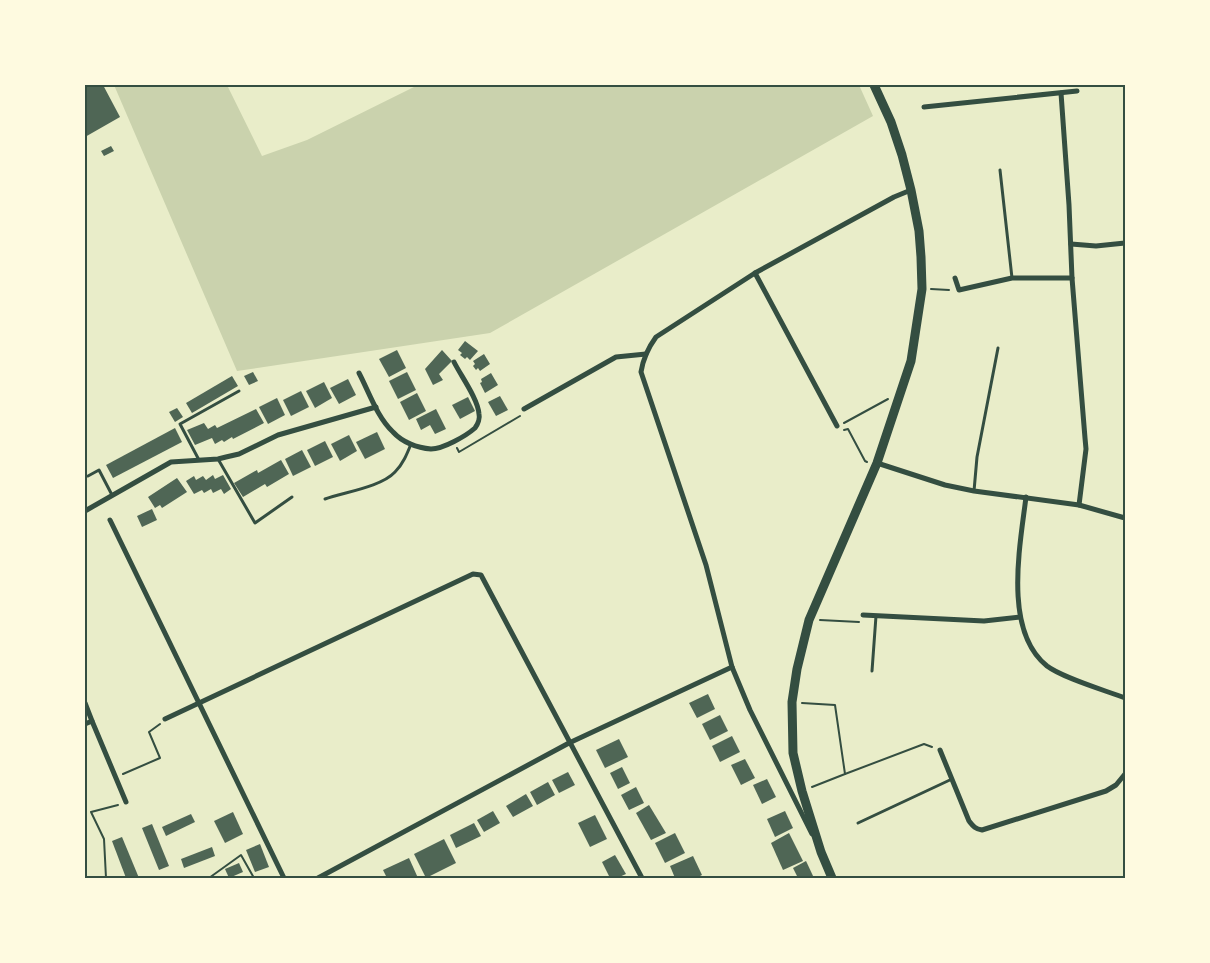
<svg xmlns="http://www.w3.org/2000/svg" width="1210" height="963" font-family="Figtree,sans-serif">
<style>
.green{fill:#cad2ad}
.building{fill:#4f6655}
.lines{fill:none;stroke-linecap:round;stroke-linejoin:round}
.path{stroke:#344e41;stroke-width:2}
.service{stroke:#344e41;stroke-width:3}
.minor{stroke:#344e41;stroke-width:5}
.secondary{stroke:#344e41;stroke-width:9}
.neatline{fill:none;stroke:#344e41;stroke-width:2}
</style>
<rect width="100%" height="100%" fill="#e9edc9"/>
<polygon class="green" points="114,85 227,85 262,156 307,140 418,85 859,85 873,116 490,333 237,371"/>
<g class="building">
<polygon points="85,85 103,85 120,117 85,137"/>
<polygon points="111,146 114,151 104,156 101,151"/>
<polygon points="465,341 478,351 470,360 467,357 465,359 460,355 462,353 458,350"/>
<polygon points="397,350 406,368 389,377 379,359"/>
<polygon points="442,350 452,361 439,374 443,380 433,385 425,369"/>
<polygon points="484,354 490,364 480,371 478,368 476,370 473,366 475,364 473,361"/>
<polygon points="253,372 258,381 249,385 244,376"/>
<polygon points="407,372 416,390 398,399 389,381"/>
<polygon points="491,373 498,385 485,393 480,383 482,382 481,379"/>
<polygon points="232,376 238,386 192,413 186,403"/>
<polygon points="348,379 356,395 339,404 330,388"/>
<polygon points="324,382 332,398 315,408 306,391"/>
<polygon points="301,391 309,407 291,416 283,400"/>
<polygon points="417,393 426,411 409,420 400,402"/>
<polygon points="500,396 508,410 496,416 488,402"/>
<polygon points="468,397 475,411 460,419 452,405"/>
<polygon points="277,398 285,415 268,424 259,407"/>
<polygon points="177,408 183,417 175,422 169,412"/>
<polygon points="256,409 264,423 233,439 232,437 224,442 222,440 215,444 212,438 195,445 187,430 204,423 208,429 215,425 217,428"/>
<polygon points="436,409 446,429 435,434 430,425 421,430 416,419"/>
<polygon points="175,428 182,442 113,478 106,465"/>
<polygon points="377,432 385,449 365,459 356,442"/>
<polygon points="349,435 357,451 340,461 331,444"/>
<polygon points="325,441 333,457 315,466 307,450"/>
<polygon points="302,450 311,467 293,476 285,459"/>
<polygon points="281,460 289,474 267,487 265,484 243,497 234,483 257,470 258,473"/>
<polygon points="213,475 215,479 223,475 231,489 224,494 221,489 213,493 211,489 204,493 202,490 194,494 186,481 194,476 196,480 203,476 206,480"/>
<polygon points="177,478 187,492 162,508 160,505 155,508 148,497"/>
<polygon points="152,509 157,520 142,527 137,516"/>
<polygon points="708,694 715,709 697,718 689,703"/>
<polygon points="720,715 728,731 710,740 702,724"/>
<polygon points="732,736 740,752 720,762 712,746"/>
<polygon points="619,739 628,757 605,768 596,750"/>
<polygon points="745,759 755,778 741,785 731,765"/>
<polygon points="622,767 630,783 618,789 610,773"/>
<polygon points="568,772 575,785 559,793 552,780"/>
<polygon points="767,779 776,797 762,804 753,785"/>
<polygon points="548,782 555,795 537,805 530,792"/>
<polygon points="636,787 644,803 629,810 621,795"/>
<polygon points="526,794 533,806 513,817 506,806"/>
<polygon points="649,805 666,833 651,840 636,813"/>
<polygon points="493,811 500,823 484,832 477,820"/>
<polygon points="785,811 793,828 775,837 767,819"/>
<polygon points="233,812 243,834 225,843 214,821"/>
<polygon points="191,814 195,822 166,836 162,827"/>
<polygon points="595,815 607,839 590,847 578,823"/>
<polygon points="474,823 481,836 456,848 450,835"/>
<polygon points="152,824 169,866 159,870 142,828"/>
<polygon points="675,833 685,853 665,863 655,843"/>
<polygon points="789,833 803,861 783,870 771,843"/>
<polygon points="122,837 139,878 126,878 112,841"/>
<polygon points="444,839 456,863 426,878 414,854"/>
<polygon points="260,844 269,867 255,872 246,850"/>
<polygon points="212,847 215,856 184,868 181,859"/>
<polygon points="615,855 626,874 617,878 610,878 602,862"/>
<polygon points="693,856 702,875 696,878 675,878 670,866"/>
<polygon points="409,858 418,878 387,878 383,870"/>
<polygon points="806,861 814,878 798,878 793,868"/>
<polygon points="239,863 243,872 229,878 225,869"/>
</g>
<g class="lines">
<g class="path">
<polyline points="931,289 949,290"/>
<polyline points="844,423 888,399"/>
<polyline points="844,430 848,429 865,461 867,462"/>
<polyline points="457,448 459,452 520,416"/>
<polyline points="820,620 859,622"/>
<polyline points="802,703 835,705 845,774 812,787"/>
<polyline points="123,774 160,758 149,732 160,724"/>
<polyline points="845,774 924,744 932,747"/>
<polyline points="106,878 104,839 91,812 118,805"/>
<polyline points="209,878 241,855 254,878"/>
</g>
<g class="service">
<polyline points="1000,170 1012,278"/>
<polyline points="218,459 255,523 292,497"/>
<polyline points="199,460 180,424 239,391"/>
<polyline points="88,476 99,470 112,495"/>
<polyline points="974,491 977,457 998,348"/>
<path d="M 325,499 C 345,492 381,487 395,472 C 403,464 407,454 411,444"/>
<polyline points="872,671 876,616"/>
<polyline points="858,823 952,779"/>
</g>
<g class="minor">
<polyline points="1061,93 1069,205 1072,278 1085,438 1086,449 1079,505"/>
<polyline points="924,107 1077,91"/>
<polyline points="1071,244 1096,246 1125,243"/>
<polyline points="755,273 837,426"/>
<polyline points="955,278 959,290 1012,278 1072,278"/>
<path d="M 359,373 C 369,392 377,417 393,432 C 402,442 417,448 431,449 C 443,449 466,436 475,428 C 478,424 480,418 479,414 C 478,399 461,376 454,362"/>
<polyline points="524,409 616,357 646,354"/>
<polyline points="877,463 945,485 974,491 1079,505 1125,518"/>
<path d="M 1026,497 C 1020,546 1003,631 1047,666 C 1063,678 1104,690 1125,698"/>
<polyline points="85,511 171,462 218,459 226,457 239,454 278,435 376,407"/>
<polyline points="110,520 284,878"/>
<polyline points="863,615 984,621 1020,617"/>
<polyline points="85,703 92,721 85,724"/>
<polyline points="165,719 473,574 481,575 642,878"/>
<polyline points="92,721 126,802"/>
<path d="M 940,750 L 969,821 C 973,826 975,829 982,830 L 1106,791 L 1116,785 L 1125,774"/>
<path d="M 812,834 L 750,710 L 732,667 L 706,565 L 641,372 C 643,359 648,348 656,337 L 755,273 L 894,197 L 911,190"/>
<polyline points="318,878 569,743 732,667"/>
</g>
<polyline class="secondary" points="832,878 821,852 802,791 793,753 792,702 797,669 809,620 877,463 911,361 922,289 921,257 919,231 911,190 902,155 891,122 874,85"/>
</g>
<rect width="1210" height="963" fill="none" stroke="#fefae0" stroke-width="172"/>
<rect x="86" y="86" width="1038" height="791" class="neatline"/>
</svg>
